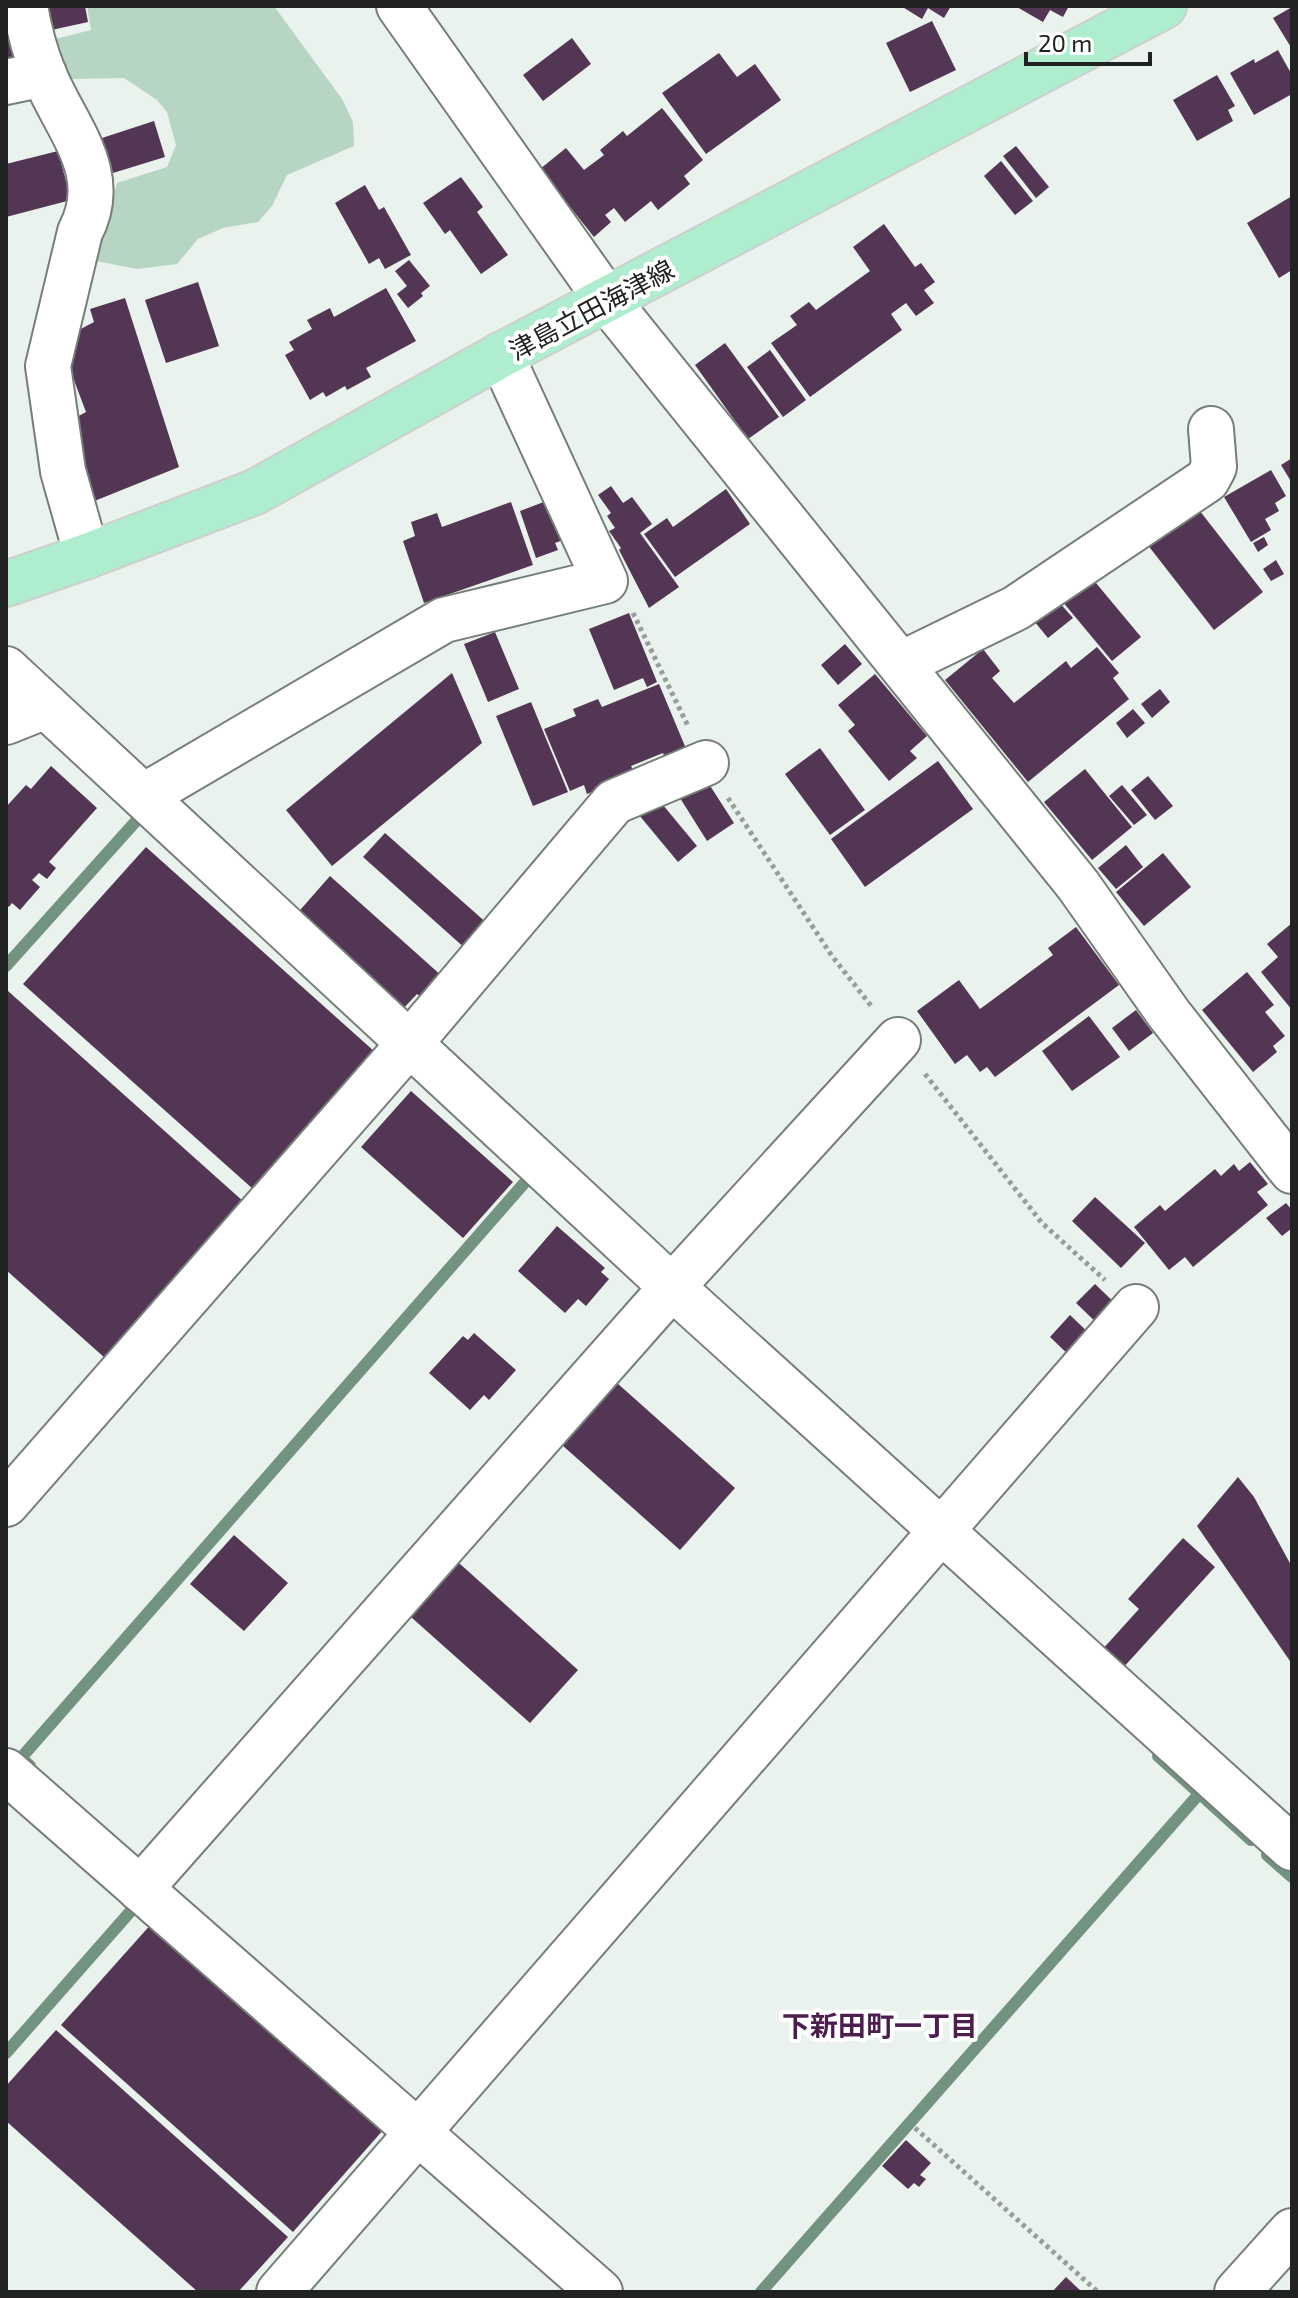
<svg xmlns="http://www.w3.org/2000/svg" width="1298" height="2298" font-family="'Exo 2','Noto Sans JP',sans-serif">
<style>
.green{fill:#b7d5c3}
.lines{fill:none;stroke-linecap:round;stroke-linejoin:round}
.stream{stroke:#729380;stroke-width:12}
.building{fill:#533654}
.minor-casing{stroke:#777e79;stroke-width:48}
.major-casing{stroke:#cecfce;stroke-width:48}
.path{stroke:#979d9a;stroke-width:5;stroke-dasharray:4 4;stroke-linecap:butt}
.minor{stroke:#fff;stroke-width:44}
.major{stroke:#aeedcd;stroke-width:44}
.labels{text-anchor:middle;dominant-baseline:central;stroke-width:8;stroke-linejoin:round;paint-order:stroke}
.street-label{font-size:26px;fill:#212322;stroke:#fff}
.neighbourhood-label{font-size:28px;font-weight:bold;fill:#4c1d4e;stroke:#fff}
</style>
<rect width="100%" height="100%" fill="#eaf2ed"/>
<polygon class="green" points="87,6 274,6 342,99 353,122 354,146 287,175 272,206 258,222 223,228 198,239 177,264 137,269 96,261 117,183 167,167 176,145 167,112 157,100 124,78 70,79 47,41 91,30"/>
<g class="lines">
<g class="stream">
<polyline points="6,966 137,820"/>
<polyline points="1158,1756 1251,1840"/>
<polyline points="30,1766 21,1758 527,1180"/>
<polyline points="1267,1855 1292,1877"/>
<polyline points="6,2053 137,1904"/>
<polyline points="761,2292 1199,1794"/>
</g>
</g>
<g class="building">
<polygon points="6,6 26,65 6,69"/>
<polygon points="42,6 85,6 88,22 47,31"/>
<polygon points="901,6 951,6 944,18 928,8 922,19"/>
<polygon points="1015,6 1069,6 1063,17 1050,10 1043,22"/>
<polygon points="1292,7 1292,49 1273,18"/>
<polygon points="932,21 956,70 910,92 886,43"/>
<polygon points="572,38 591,64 543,101 523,75"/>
<polygon points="1278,50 1292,75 1292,94 1254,115 1230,73 1254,59 1255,63"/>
<polygon points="719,53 737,77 755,64 781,100 706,154 662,93"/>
<polygon points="1217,75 1235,106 1228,110 1233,121 1197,141 1173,100"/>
<polygon points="662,108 703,160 684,176 690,184 658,210 651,201 625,222 614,208 605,215 611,222 594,237 540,169 566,148 584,170 604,155 600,150 623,131 627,136"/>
<polygon points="154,121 165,157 113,173 102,138"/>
<polygon points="1016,146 1049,187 1036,198 1003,156"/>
<polygon points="58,151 71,200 6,217 6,164"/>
<polygon points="1001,161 1033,201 1015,215 984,176"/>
<polygon points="461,177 483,207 477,212 508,255 481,274 450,230 445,234 423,203"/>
<polygon points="365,185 379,210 384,207 411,255 385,269 379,258 369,264 335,203"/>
<polygon points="1292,196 1292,270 1279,278 1247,223"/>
<polygon points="884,224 915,267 921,263 935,282 924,290 934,303 916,316 906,303 891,314 902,330 810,397 771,343 797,325 790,316 809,302 816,310 870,271 853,247"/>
<polygon points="409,260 430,286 421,293 423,296 408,308 397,294 407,286 395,271"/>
<polygon points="198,282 219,346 166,363 145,300"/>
<polygon points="386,288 416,341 366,368 371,377 347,390 345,386 326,397 323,392 310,400 285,355 294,350 289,342 312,329 307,320 330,308 334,317"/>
<polygon points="125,298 179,467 92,502 75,418 86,412 66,359 73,333 94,322 90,309"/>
<polygon points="725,343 779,417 748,439 695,365"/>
<polygon points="770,350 806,400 783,417 747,367"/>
<polygon points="1292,458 1292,483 1281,465"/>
<polygon points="1271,470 1286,496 1275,503 1279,511 1265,519 1271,530 1251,542 1224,497"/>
<polygon points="611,486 623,503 632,497 652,524 640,533 679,587 649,608 619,550 621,548 609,531 615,528 607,516 611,513 598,495"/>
<polygon points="726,489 750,524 675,577 644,534 667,518 673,527"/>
<polygon points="549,500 563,540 555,543 558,550 536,558 520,511"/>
<polygon points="511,502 533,565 424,603 403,541 415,536 411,522 437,513 442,527"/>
<polygon points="1196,506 1263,592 1214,630 1147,544"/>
<polygon points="1264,537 1268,545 1258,552 1253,543"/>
<polygon points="1276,560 1284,574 1271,581 1263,569"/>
<polygon points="1091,577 1141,637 1112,661 1062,601"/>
<polygon points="1058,601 1073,618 1048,638 1034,621"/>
<polygon points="629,613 657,682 647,687 643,678 614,690 589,629"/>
<polygon points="495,632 519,689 488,702 464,644"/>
<polygon points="845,644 862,664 838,685 821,665"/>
<polygon points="1097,647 1119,673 1113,678 1129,699 1028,782 945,680 983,649 1000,671 992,678 1014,703 1066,661 1071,668"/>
<polygon points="452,673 482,743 332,866 286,810"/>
<polygon points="875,674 927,736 910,751 917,758 889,781 848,731 855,725 838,705"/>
<polygon points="659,684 687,751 666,760 663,753 631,766 635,774 587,794 584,785 570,791 544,729 576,716 573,709 598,699 602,707"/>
<polygon points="1160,689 1170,702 1152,718 1141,704"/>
<polygon points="531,702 568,792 533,806 496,716"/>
<polygon points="1133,709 1145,723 1127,738 1116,723"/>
<polygon points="820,748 865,810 830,835 785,774"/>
<polygon points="938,761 973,809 865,887 831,839"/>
<polygon points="51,766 97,808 49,862 56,868 47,879 39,873 32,880 40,887 20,910 12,903 9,907 6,904 6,807 26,785 31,789"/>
<polygon points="1085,769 1132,827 1092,860 1044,802"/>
<polygon points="1148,776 1173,806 1155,820 1131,790"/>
<polygon points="707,781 734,823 707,841 680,798"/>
<polygon points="1122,785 1147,815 1134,825 1109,796"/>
<polygon points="658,799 697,846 678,862 639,815"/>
<polygon points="385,833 489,925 467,950 363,857"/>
<polygon points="1126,845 1143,867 1116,889 1098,868"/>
<polygon points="146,847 375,1052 253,1189 23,984"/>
<polygon points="1163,853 1191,887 1144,926 1116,892"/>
<polygon points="330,876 443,977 423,999 417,994 400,1012 294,917"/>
<polygon points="1292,923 1292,1010 1261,972 1278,957 1267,944"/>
<polygon points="1076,927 1119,985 995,1077 987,1067 980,1072 967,1055 955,1064 917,1011 959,980 980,1009 1053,955 1048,948"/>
<polygon points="1247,972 1274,1005 1265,1012 1285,1036 1273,1046 1277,1052 1253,1072 1202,1010"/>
<polygon points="8,991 244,1202 105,1358 6,1270"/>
<polygon points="1136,1010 1153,1033 1129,1051 1112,1028"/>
<polygon points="1089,1016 1120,1057 1072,1091 1042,1051"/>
<polygon points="411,1091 513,1182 463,1238 361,1147"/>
<polygon points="1250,1162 1268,1184 1257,1192 1268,1205 1193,1267 1185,1257 1169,1270 1134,1227 1160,1205 1165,1211 1215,1169 1221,1176 1234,1164 1239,1171"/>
<polygon points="1095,1197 1145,1243 1121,1268 1072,1221"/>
<polygon points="1286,1203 1292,1210 1292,1228 1282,1236 1266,1218"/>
<polygon points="557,1226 605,1268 601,1272 609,1279 586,1306 578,1299 565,1313 518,1271"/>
<polygon points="1095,1284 1121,1309 1102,1328 1076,1303"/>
<polygon points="1070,1315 1095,1339 1074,1360 1050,1337"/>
<polygon points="474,1333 516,1370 489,1400 484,1395 470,1410 429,1373 463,1336 468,1340"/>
<polygon points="617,1383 735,1488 680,1550 562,1445"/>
<polygon points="1238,1477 1254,1497 1292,1567 1292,1664 1197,1526"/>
<polygon points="234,1535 288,1583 244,1631 190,1584"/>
<polygon points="1183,1538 1215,1567 1121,1670 1101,1651 1139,1609 1128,1599"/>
<polygon points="459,1563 578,1670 530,1723 411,1617"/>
<polygon points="153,1922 384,2129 293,2232 61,2025"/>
<polygon points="56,2030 288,2237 238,2292 198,2292 6,2121 6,2086"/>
<polygon points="906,2140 931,2163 920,2175 926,2179 919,2187 914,2183 908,2189 882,2166"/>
<polygon points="1066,2277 1082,2292 1052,2292"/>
</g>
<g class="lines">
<defs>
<g id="minor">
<path d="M 25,6 C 29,29 34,50 43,72 C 64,126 112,172 80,232 L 48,366 L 63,471 L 87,556"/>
<polyline points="399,6 607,300 1078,885 1169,1014 1292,1171"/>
<polyline points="6,82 44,74"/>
<polyline points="901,664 1016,608 1207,480 1214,467 1211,429"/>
<polyline points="6,669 672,1287 1292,1848"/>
<polyline points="6,722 46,706"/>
<polyline points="144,796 444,620 605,581 501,355"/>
<polyline points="6,1504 410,1043 614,802 706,763"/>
<polyline points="6,1771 600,2292"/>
<polyline points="140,1889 672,1287 898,1040"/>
<polyline points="279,2292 1136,1307"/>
<polyline points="1237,2292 1292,2231"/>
</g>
<polyline id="major" points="6,584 87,556 255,492 501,355 1164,6"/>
</defs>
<use href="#minor" class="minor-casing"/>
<use href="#major" class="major-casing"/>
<g class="path">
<polyline points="633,613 688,726"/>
<polyline points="728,798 832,956 872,1007"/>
<polyline points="925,1074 1042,1223 1105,1280"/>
<polyline points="915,2128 1098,2292"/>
</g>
<use href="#minor" class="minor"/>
<use href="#major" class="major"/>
</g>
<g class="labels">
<g class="street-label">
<text transform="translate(591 309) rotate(-28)">津島立田海津線</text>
</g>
<g class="neighbourhood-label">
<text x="880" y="2025">下新田町一丁目</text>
</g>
</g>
<rect width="1298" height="2298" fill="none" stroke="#212322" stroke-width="16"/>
<path d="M1026 52v12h124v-12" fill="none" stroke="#212322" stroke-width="4"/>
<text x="1038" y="52" font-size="24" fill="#212322" stroke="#ffffff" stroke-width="6" paint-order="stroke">20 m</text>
</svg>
